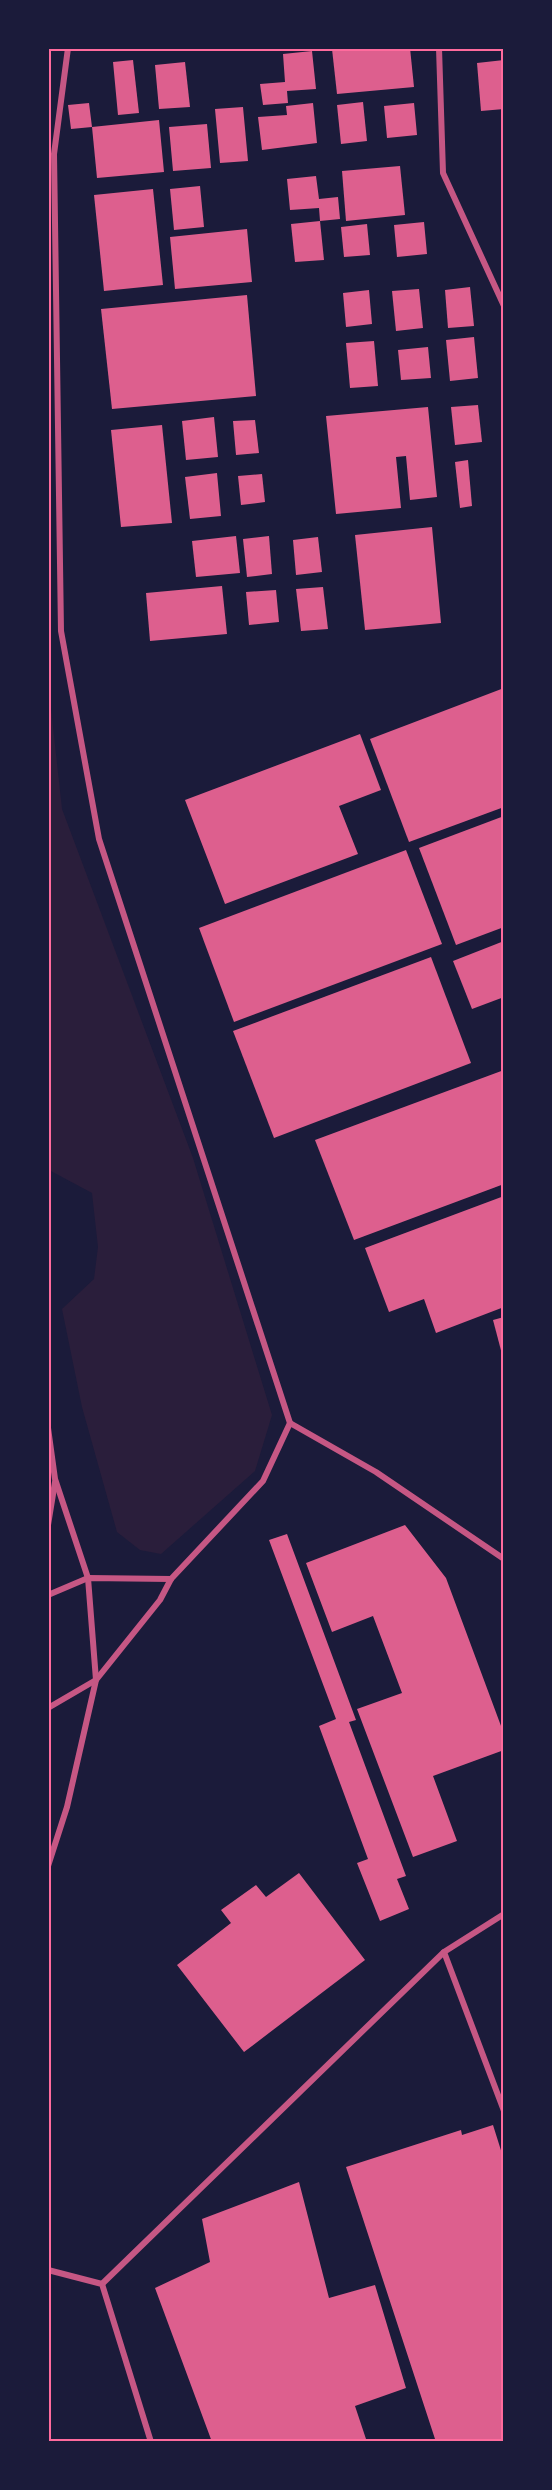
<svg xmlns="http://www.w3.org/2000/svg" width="552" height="2490" font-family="'Libre Baskerville',serif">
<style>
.green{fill:#2a1e3b}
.building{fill:#dd5f8e}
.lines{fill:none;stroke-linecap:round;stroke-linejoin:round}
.minor{stroke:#c65784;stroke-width:6}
.neatline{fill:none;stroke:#ff6b9d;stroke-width:2}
</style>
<rect width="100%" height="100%" fill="#1b1b3a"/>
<polygon class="green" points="48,681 62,809 193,1158 272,1415 255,1471 161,1554 140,1550 117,1532 82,1407 62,1309 94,1279 98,1247 92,1193 49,1170 48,1165"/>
<g class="building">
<polygon points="410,48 414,87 337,94 332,49"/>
<polygon points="312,51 316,89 287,91 288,103 263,105 260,84 285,82 283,54"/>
<polygon points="133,60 139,113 118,115 113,62"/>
<polygon points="504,60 504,109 481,111 477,63"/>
<polygon points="185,62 190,107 159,109 155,65"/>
<polygon points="363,102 367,141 341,144 337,105"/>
<polygon points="89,103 92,127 71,129 68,105"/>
<polygon points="313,103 317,143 262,150 258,117 287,115 286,106"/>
<polygon points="414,103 417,135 387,138 384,106"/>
<polygon points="243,107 248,161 220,163 215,109"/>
<polygon points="159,120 164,172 97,178 92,127"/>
<polygon points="207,124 211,168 173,171 169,127"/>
<polygon points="400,166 405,215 346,221 342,171"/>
<polygon points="316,176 319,199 338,197 340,219 320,221 319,208 290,210 287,179"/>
<polygon points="200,186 204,227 174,230 170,189"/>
<polygon points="153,189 163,285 104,291 94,195"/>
<polygon points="320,221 324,260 295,262 291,224"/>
<polygon points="424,222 427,254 397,257 394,225"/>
<polygon points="367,224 370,255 344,257 341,227"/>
<polygon points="247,229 252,282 175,289 170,237"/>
<polygon points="470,287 474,326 448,328 445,290"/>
<polygon points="419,289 423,328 396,331 392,291"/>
<polygon points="369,290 372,324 346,327 343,293"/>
<polygon points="247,295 256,396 112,409 101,309"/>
<polygon points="474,337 478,378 450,381 446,340"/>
<polygon points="374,341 378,386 350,388 346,343"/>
<polygon points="428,347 431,378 401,380 398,350"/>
<polygon points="478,405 482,442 455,445 451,407"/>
<polygon points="428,407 437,497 410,500 406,456 396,457 401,508 336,514 326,416"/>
<polygon points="214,417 218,457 186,460 182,421"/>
<polygon points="255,420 259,453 236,455 233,421"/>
<polygon points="162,425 172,523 121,527 111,430"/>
<polygon points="468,460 472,506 460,508 455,462"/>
<polygon points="217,473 221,516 190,519 185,477"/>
<polygon points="262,474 265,502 241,505 238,476"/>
<polygon points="432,527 441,623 365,630 355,535"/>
<polygon points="236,536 240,573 196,577 192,541"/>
<polygon points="269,536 272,574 247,577 243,539"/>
<polygon points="318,537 322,572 296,575 293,540"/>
<polygon points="222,586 227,634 150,641 146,593"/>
<polygon points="323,587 328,629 301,631 296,589"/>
<polygon points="276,590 279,622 249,625 246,592"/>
<polygon points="504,688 504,807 409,842 370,739"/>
<polygon points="360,734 381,790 339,806 358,854 225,904 185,800"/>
<polygon points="504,816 504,927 456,945 419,848"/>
<polygon points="406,850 442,944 234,1022 199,928"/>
<polygon points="504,941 504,997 472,1009 453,961"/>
<polygon points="431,957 471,1063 274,1138 233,1031"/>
<polygon points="504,1070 504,1184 354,1240 315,1140"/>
<polygon points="504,1196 504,1307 436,1333 424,1299 389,1312 365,1248"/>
<polygon points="504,1317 504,1358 503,1358 493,1320"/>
<polygon points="405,1525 446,1578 504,1734 504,1750 433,1776 457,1841 413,1857 357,1709 402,1693 373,1616 332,1632 306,1563"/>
<polygon points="287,1534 356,1720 349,1722 406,1876 397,1879 409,1909 380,1921 357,1863 368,1859 319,1726 336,1719 269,1540"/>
<polygon points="299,1873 365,1960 244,2052 177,1965 231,1923 221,1910 256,1885 266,1897"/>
<polygon points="493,2125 504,2160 504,2442 436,2442 346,2167 461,2130 462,2135"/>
<polygon points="299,2182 329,2298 375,2285 406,2388 355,2406 367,2442 212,2442 155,2288 210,2262 202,2219"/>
</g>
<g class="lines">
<g class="minor">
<polyline points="68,48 54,154 61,631 99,839 290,1423"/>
<polyline points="439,48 443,173 504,306"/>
<polyline points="48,1428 55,1479 88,1578 96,1680 67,1807 48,1866"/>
<polyline points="48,1525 55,1482"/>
<polyline points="48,1595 88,1578 171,1579"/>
<polyline points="48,1708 96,1680 160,1600 171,1579 263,1481 290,1423 376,1472 504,1559"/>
<polyline points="444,1952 504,2111"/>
<polyline points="48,2270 102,2284 151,2442"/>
<polyline points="102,2284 444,1952 504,1914"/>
</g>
</g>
<rect width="552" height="2490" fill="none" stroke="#1b1b3a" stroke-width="99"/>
<rect x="50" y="50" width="452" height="2390" class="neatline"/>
</svg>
